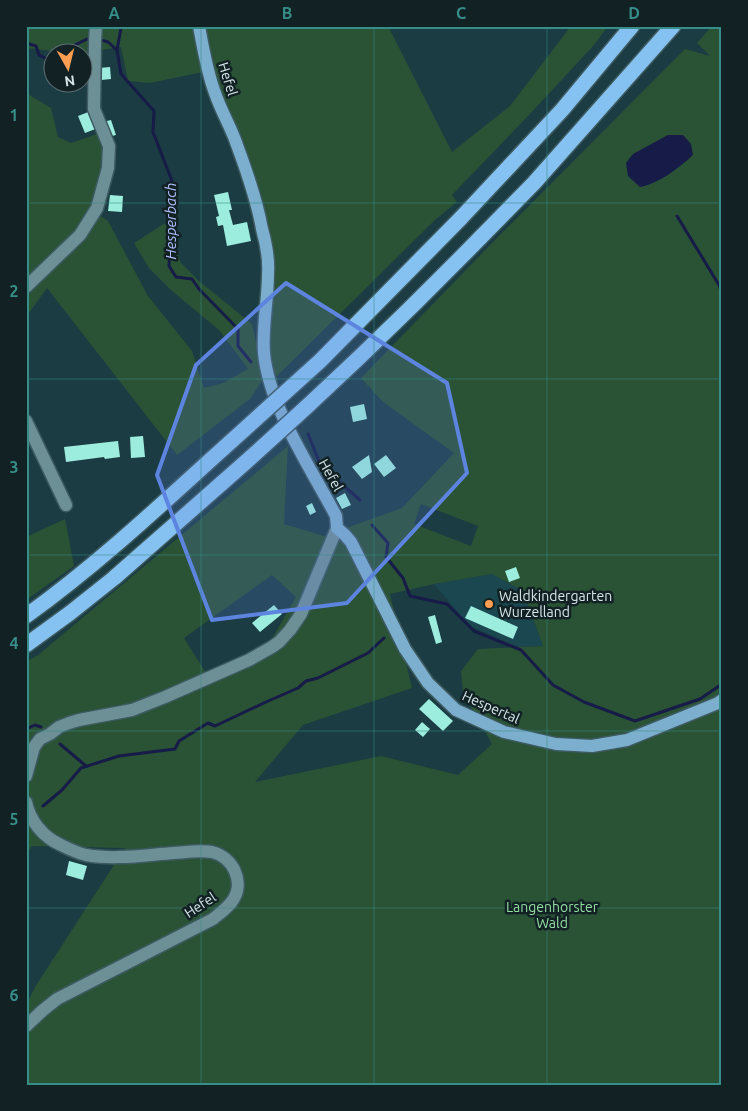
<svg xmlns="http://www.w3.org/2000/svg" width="748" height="1111" font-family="Ubuntu,sans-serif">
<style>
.built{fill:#1a4750}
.green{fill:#2a5234;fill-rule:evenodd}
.water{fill:#161b48}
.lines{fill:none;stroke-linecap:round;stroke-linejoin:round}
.stream{stroke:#161b48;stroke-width:3}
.building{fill:#9ceddd}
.minor-casing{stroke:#3c5a5f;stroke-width:15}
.major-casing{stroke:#3c5a5f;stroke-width:15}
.highway-casing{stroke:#3c5a5f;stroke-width:18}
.minor{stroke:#6d9097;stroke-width:12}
.major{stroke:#7caecd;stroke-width:12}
.highway{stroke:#86c2f1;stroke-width:15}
.highway-bridge-casing{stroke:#3c5a5f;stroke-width:18;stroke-linecap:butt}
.highway-bridge{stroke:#86c2f1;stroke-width:15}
.marked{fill:#5d84df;fill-opacity:0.2;stroke:#5d84df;stroke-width:4;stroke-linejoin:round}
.grid{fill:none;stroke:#378d87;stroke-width:1;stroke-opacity:0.55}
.poi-dot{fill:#fc9e52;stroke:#122124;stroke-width:2}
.labels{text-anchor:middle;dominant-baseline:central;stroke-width:5;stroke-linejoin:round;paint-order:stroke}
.street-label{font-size:14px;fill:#d5e7eb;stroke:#122124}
.poi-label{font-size:14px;fill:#d5e7eb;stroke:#122124;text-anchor:start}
.park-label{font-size:14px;fill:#94dfa3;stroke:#122124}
.water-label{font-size:15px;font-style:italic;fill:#afbefd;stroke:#122124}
.neatline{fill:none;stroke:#378d87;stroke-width:2}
.grid-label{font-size:16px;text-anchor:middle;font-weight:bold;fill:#378d87}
</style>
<rect width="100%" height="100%" fill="#1b3c43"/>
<polygon class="built" points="492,574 523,591 543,646 518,647 473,627 462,617 434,584"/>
<g class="green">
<polygon points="26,26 388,26 452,152 510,106 571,26 608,26 594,45 529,115 452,195 457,202 436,219 274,379 269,382 267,258 208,71 150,83 128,81 121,47 83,53 59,52 26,48"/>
<path d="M 712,26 L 722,26 L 722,1085 L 26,1085 L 26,1005 L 35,987 L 125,848 L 32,846 L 26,854 L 26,662 L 38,655 L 288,446 L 284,524 L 324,536 L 402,508 L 454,453 L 383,402 L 361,378 L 494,241 L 685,49 L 710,56 L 697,43 ZM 421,504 L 478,526 L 471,546 L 414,524 ZM 492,574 L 523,591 L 543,646 L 478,649 L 461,671 L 463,693 L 492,744 L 458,775 L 381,756 L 255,782 L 303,725 L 412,688 L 390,594 L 434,584 ZM 272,575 L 296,597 L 270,642 L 206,673 L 184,638 Z"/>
<polygon points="26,93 51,108 58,137 71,143 100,133 106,161 93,211 108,221 148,296 192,351 204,388 223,383 248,369 219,330 172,291 149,268 134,243 165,223 181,263 199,281 252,324 264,378 250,399 177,455 47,288 26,317"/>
<polygon points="65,519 74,566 26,600 26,537"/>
</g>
<path class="water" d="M 668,135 L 683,135 L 691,144 L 693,155 C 679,168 658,184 640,187 L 628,176 L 626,163 L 633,154 Z"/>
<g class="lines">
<g class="stream">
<polyline points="121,28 117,50 121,74 154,111 153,132 172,181 169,266 176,277 192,279 199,289 238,329 238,346 251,362"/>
<polyline points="101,40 108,42 117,50"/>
<polyline points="26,43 36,46 39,55 47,59 52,56"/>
<polyline points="61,52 87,39 89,40"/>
<polyline points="677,216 719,285 722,293"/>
<polyline points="308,434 321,466 360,500"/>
<polyline points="372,525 388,543 386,557 403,578 410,596 447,604 474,631 521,650 553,685 584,702 635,721 700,699 722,684"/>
<polyline points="26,729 35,725 41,727"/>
<polyline points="60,744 86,766"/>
<polyline points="43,806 62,790 81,768 119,756 175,749 179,741 208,723 215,726 266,702 298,688 306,681 318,678 368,653 384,638"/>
</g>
</g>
<g class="building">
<polygon points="110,67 111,79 101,80 99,68"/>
<polygon points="91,111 98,128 85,133 78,116"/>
<polygon points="111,120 116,135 108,137 103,122"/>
<polygon points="228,192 232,210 229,210 233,225 247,222 251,241 227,246 223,225 218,226 216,217 219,216 214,195"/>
<polygon points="110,195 123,196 122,212 108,211"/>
<polygon points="364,404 367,419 353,422 350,407"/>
<polygon points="143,436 145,457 131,458 130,437"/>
<polygon points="118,441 120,457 105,459 104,457 66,462 64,447"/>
<polygon points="369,455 372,472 362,479 352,467"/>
<polygon points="386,455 396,468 384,477 374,464"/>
<polygon points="345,493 351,505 342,509 336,498"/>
<polygon points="312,503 316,512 310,515 306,506"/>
<polygon points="516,567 520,578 509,582 505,571"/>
<polygon points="274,605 282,614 260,632 252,623"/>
<polygon points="471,606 518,627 513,639 465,618"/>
<polygon points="435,615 442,642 436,644 428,617"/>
<polygon points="429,699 453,721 443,731 419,709"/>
<polygon points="422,722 430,729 423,737 415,730"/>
<polygon points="69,861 87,866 83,880 66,875"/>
</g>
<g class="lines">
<defs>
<g id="minor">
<polyline points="26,287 80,235 97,208 108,168 109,146 94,109 95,41 96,26"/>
<polyline points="26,421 66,505"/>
<polyline points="26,776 34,747 40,739 50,734 59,727 69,723 79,720 132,710 165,697 249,660 272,647 279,642 290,630 301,614 337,528"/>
<path d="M 26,802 C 30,821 43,837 61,845 C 69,849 77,853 86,855 C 115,860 145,855 174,853 C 186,852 200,850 212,852 C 233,857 245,882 233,900 C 228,908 220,913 213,919 L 57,999 L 42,1011 L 26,1026"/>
</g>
<path id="major" d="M 199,26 C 203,48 207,72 215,93 C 221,111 231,127 237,145 C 247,172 257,200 262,229 C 266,243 269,259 268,274 C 268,300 262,327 264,353 C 269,407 311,468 336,516 L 337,528 L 345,535 L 351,542 L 405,649 L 428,683 L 456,710 L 504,732 L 556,744 L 592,746 L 627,740 L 718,703 L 722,700"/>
<g id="highway">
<polyline points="460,219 562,110 632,26"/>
<polyline points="480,238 534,183 673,26"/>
<path d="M 26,616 C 90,570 148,517 206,464"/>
<polyline points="26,645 70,613 114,578 222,483"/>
</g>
</defs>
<use href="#minor" class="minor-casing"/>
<use href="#major" class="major-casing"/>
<use href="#highway" class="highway-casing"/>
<use href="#minor" class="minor"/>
<use href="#major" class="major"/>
<use href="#highway" class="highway"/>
<defs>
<g id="highway-bridge">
<polyline points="206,464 320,361 460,219"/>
<path d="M 222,483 C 311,405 397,323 480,238"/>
</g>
</defs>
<use href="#highway-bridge" class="highway-bridge-casing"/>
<use href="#highway-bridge" class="highway-bridge"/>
</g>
<path class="marked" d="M 286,283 L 447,383 L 467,473 L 347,603 L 212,620 L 157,475 L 196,365 Z"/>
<path class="grid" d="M 201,26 L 201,1085M 374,26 L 374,1085M 547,26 L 547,1085M 26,203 L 722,203M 26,379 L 722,379M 26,555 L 722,555M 26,731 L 722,731M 26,908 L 722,908"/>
<circle class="poi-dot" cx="489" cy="604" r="5"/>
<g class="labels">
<g class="street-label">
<text transform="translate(228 79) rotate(73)">Hefel</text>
<text transform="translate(331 475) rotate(61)">Hefel</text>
<text transform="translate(491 707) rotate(24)">Hespertal</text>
<text transform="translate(200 905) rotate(-33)">Hefel</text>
</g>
<g class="poi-label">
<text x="499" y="596">Waldkindergarten<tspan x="499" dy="16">Wurzelland</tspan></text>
</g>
<g class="park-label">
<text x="552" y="907">Langenhorster<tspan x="552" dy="16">Wald</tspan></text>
</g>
<g class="water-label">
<text transform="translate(170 221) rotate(-90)">Hesperbach</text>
</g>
</g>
<rect width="748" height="1111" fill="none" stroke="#122124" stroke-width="55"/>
<g transform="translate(68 68) rotate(172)"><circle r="24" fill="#122124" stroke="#607074"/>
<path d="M0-4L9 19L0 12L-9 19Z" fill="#fc9e52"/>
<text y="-8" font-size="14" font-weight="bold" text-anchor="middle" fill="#d5e7eb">N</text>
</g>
<rect x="28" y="28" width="692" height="1056" class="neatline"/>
<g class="grid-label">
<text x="114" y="19">A</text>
<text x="287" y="19">B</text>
<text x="461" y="19">C</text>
<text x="634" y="19">D</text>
<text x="14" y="121">1</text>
<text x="14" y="297">2</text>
<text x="14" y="473">3</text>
<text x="14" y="649">4</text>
<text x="14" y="825">5</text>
<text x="14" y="1001">6</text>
</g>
</svg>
